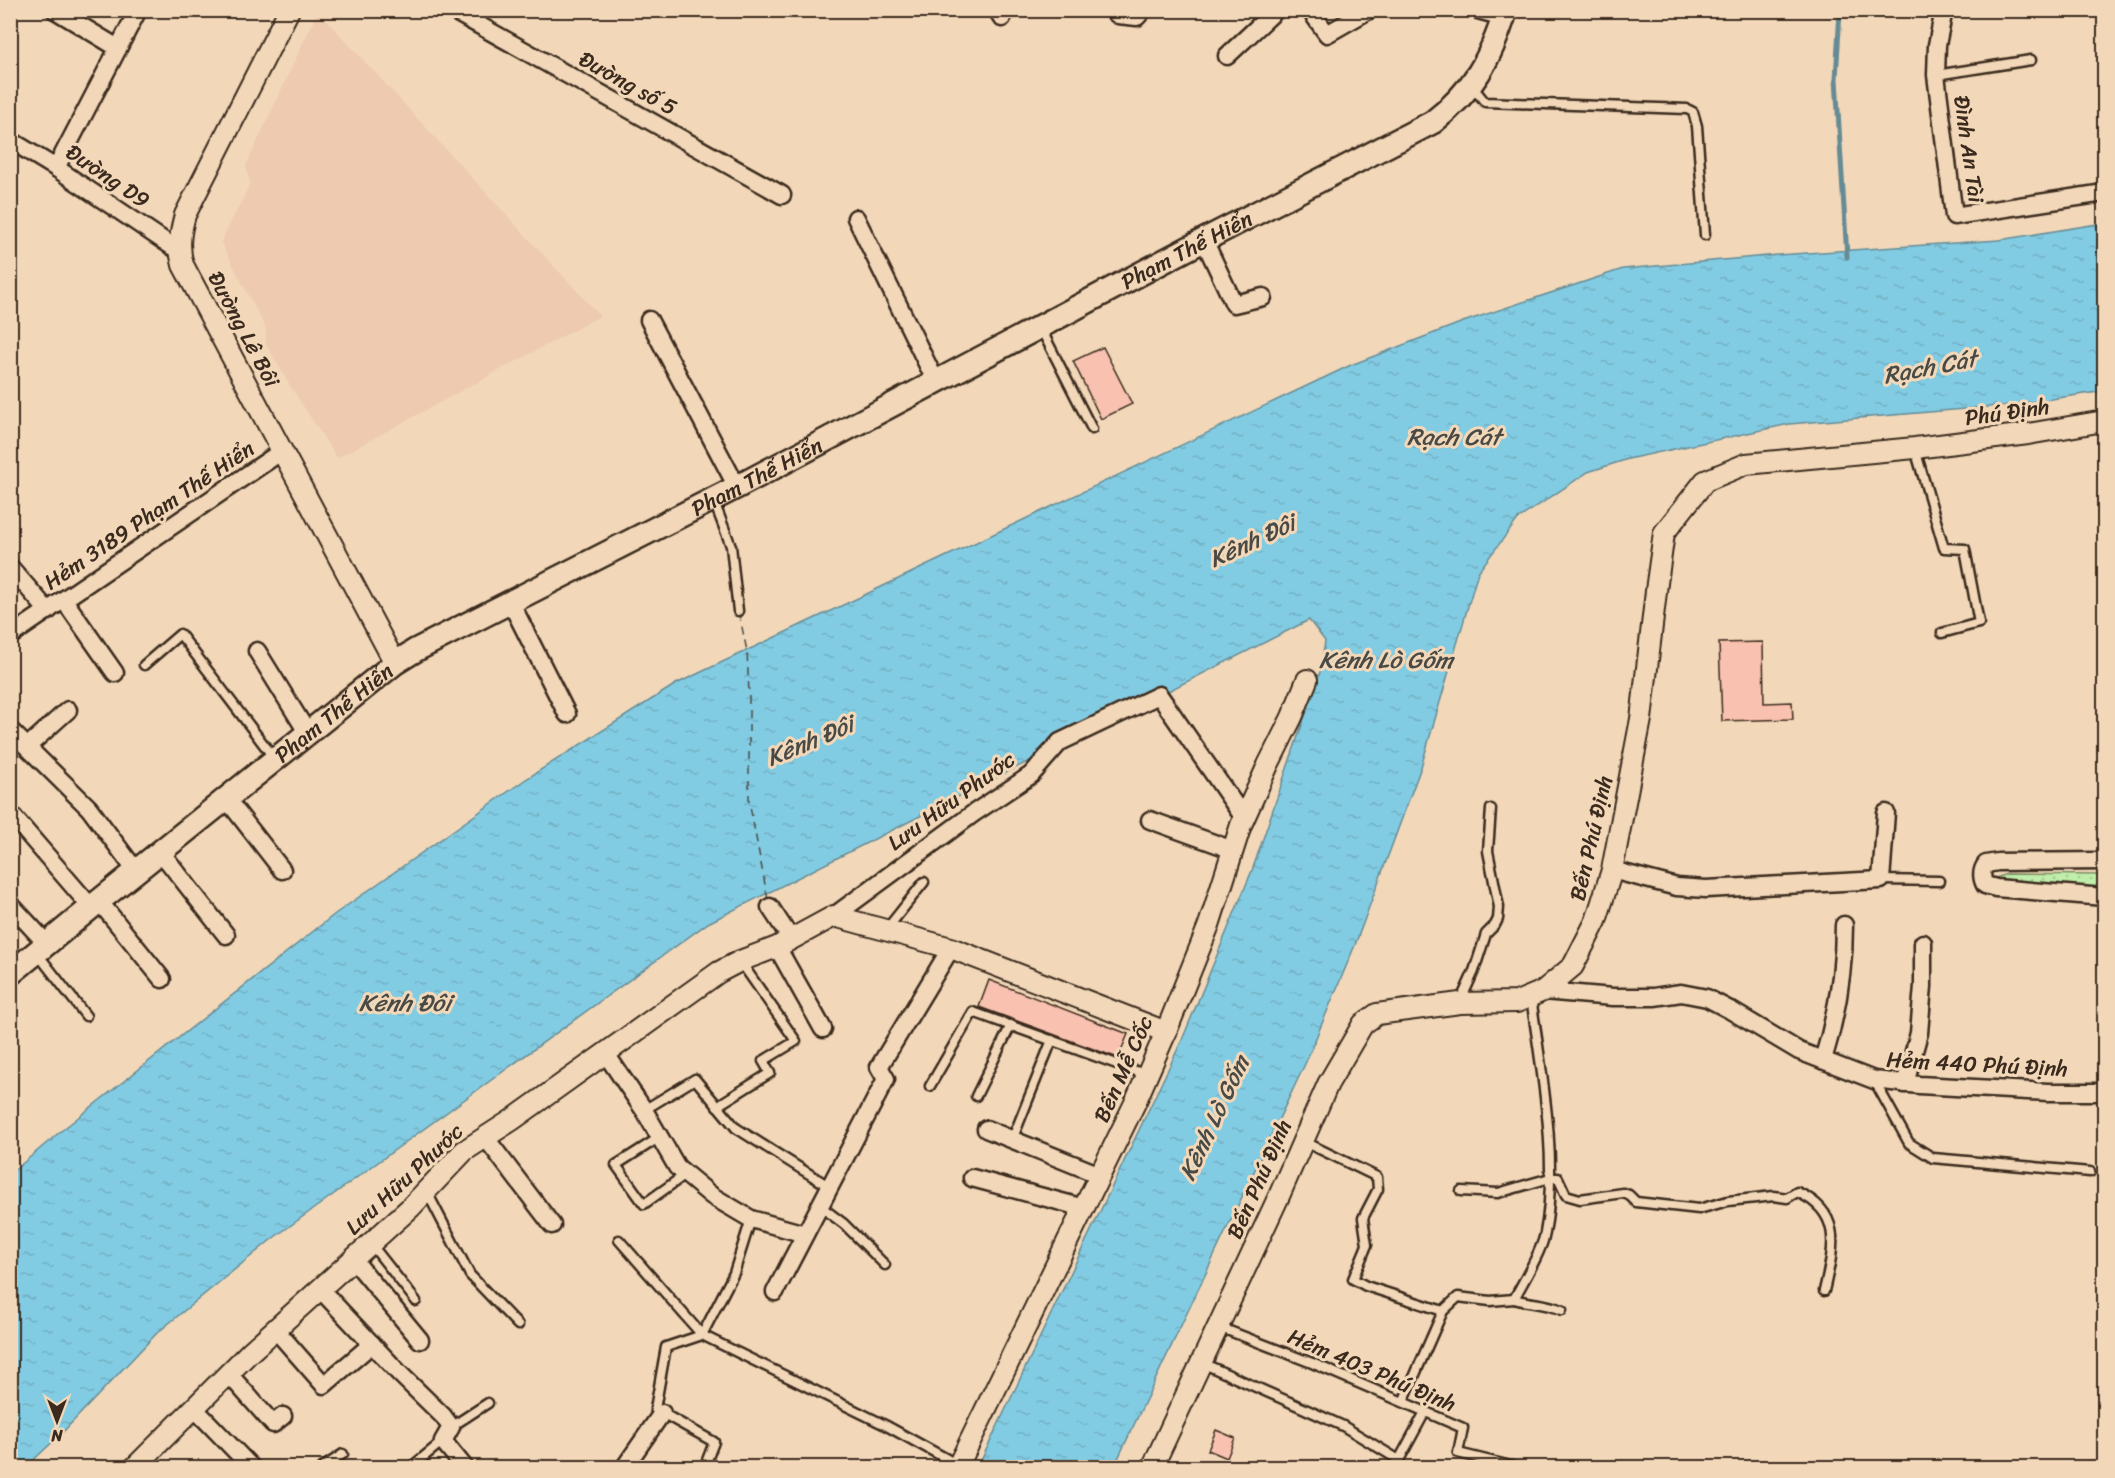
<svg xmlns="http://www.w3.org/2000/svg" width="2115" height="1478" font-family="Sriracha,sans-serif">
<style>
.built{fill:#edcab0}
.green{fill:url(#green-dots);stroke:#7e8c64;stroke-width:1.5}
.water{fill:url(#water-ripples);stroke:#668b94;stroke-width:1.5}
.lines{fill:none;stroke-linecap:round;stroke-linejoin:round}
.stream{stroke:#668b94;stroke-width:5}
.ferry{stroke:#494a45;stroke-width:1.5;stroke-dasharray:8 6;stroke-linecap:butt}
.building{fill:#f9c1af;stroke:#3b2a1e;stroke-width:1.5}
.service-casing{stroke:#3b2a1e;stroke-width:13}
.minor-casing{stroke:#3b2a1e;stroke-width:21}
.tertiary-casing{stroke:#3b2a1e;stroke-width:24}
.secondary-casing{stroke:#3b2a1e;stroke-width:27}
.service{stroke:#f2d8b9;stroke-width:8}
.minor{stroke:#f2d8b9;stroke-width:16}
.tertiary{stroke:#f2d8b9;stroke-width:20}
.secondary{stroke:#f2d8b9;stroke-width:22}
.labels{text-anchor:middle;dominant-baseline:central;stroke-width:6;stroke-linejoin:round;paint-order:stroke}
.street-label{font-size:22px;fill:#3b2a1e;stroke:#f2d8b9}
.water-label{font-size:24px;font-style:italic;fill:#494a45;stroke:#f2d8b9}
</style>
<defs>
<pattern id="green-dots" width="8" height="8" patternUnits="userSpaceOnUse" patternTransform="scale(1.5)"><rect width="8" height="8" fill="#c0eeab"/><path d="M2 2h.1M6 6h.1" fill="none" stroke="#a6cc93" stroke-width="1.8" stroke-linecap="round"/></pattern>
<pattern id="water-ripples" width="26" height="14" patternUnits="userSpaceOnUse" patternTransform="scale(1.5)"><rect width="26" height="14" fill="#82cce3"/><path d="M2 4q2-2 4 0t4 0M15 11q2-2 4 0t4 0" fill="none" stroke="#71afc2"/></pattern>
</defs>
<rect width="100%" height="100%" fill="#f2d8b9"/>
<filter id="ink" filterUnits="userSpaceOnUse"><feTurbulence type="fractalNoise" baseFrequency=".0167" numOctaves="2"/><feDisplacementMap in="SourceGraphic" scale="12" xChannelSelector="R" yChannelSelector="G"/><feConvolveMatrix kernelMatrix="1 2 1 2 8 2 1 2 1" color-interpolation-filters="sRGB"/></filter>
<g filter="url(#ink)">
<polygon class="built" points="318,11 600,316 337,458 292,389 266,344 266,329 221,242 250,184 246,166"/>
<polygon class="green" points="2006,874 2104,875 2104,892 1997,882 1996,878"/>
<polygon class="water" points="2104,223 2104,391 2011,405 1789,424 1628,459 1588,472 1518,519 1478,572 1421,767 1355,945 1305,1064 1114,1467 978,1467 1182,1040 1253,868 1321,669 1325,641 1309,620 708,923 272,1239 157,1333 62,1433 26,1467 11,1467 10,1174 61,1131 335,914 526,779 676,684 1351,365 1463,322 1623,269 1778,255 1999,240"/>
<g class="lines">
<polyline class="stream" points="1840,10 1836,79 1847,257"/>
<polyline class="ferry" points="739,613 747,651 749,694 749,801 768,900"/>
</g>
<g class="building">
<polygon points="1103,347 1132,404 1101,419 1073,361"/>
<polygon points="1763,642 1764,703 1792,702 1793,719 1722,721 1719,643"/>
<polygon points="989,980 1128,1034 1118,1058 979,1007"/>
<polygon points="1216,1430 1235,1438 1227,1458 1208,1450"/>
</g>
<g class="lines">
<defs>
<g id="service">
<polyline points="1936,75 2031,60"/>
<polyline points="1472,86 1485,102 1687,109 1693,112 1697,126 1705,235"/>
<polyline points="1040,327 1092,429"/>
<polyline points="1915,449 1944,548 1965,549 1979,623 1942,633"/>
<polyline points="713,499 731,546 738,611"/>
<polyline points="144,665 180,634 274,758"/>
<polyline points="1881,880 1939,881"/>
<polyline points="886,930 924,882"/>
<polyline points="37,953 86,1016"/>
<polyline points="1460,1002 1474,971 1486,934 1495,925 1498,919 1499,907 1488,851 1491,809"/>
<polyline points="1874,1080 1909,1143 1933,1158 2090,1172"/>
<polyline points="930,1086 973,1012 1147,1075"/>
<polyline points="976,1096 1011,1025"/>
<polyline points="717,1106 770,1073 763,1061 796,1041 740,961"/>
<polyline points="644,1110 695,1079 736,1128 830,1187"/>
<polyline points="660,1137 616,1165 644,1204 686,1174"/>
<polyline points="1012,1140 1052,1040"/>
<polyline points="1303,1141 1377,1177 1378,1189 1363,1218 1367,1245 1353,1279 1366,1286 1443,1311"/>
<path d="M 1461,1191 L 1498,1193 L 1550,1178 L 1558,1178 L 1566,1195 L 1580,1199 L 1623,1193 L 1629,1195 L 1636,1202 L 1699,1209 L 1728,1201 L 1774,1196 L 1787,1198 L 1797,1192 C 1845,1213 1833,1251 1824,1291"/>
<polyline points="427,1192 470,1275 518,1325"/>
<polyline points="820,1206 844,1224 885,1265"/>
<polyline points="619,1240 702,1335 885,1425 958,1465"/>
<polyline points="371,1244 416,1301"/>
<path d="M 1514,1299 C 1531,1304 1546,1303 1562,1310"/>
<polyline points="1219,1327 1312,1363 1463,1428 1458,1453 1519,1468"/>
<polyline points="1200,1362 1343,1426 1399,1460 1396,1468"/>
<path d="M 1403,1402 L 1443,1311 L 1458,1297 L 1490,1301 L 1514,1299 C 1523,1282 1542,1251 1545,1233 C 1559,1160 1541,1070 1531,997"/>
<polyline points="451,1427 488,1403"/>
<polyline points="1399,1460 1425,1412"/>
<polyline points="322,1468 343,1454"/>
<polyline points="410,1468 443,1441"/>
<polyline points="704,1468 714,1442 655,1409 666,1347 702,1335 734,1273 751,1219"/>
</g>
<g id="minor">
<polyline points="55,10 118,48"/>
<polyline points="452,10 782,195"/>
<polyline points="997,10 1002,18"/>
<polyline points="1112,10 1118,15 1137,17 1143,10"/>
<polyline points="1310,10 1327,34 1369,10"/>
<polyline points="1478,10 1504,17"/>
<polyline points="1944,10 1937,45 1936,75 1954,216 2104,193"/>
<polyline points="1227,56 1276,10"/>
<polyline points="10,140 56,168 179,251"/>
<polyline points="56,168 138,10"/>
<polyline points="856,218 936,382"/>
<polyline points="1204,240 1234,304 1263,297"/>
<polyline points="649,320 737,487"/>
<polyline points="10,567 48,611"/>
<polyline points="64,600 115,673"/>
<polyline points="510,601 567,714"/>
<polyline points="10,636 282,451"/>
<polyline points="257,651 307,732"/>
<polyline points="10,730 89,808 136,871"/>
<polyline points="28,746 68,710"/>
<polyline points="226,798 282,870"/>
<polyline points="10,813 91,907"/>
<polyline points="1150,820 1233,850"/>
<polyline points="160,851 226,935"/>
<path d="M 2104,861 L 1998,862 L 1986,864 C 1981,871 1981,877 1985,885 L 1996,888 L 2104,897"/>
<polyline points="1612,870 1677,887 1706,889 1881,880 1886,813"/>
<polyline points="99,901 162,979"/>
<polyline points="10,904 47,944"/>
<polyline points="770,907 791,939"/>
<polyline points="834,916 974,813 1031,775 1060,742 1159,695 1244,818"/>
<polyline points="777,947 823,1029"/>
<polyline points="1543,991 1613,997 1654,997 1681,993 1707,998 1730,1010 1799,1051 1874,1080 1919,1085 2048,1092 2104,1092"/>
<polyline points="606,1054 644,1110 677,1167 712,1196 751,1219 805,1234"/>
<path d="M 1823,1060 C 1837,1015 1844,973 1844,925"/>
<polyline points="1905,1084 1919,1033 1923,986 1923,943"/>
<polyline points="986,1129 1100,1175"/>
<polyline points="485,1137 552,1225"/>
<polyline points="972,1178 1084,1208"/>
<polyline points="353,1259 420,1340"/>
<polyline points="320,1289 399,1373 443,1416 451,1427 443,1441 465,1468"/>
<polyline points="775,1292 886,1079 879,1067 951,948"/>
<polyline points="275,1329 324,1385 372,1344"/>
<polyline points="228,1373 273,1424 283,1416"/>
<polyline points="194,1408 252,1468"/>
<polyline points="624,1468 662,1413"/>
</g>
<g id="tertiary">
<path d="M 289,10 L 185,215 C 180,233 178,247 183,265 L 395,663"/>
<polyline points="134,1468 250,1352 410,1208 464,1151 512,1120 719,972 740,961 777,947 834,916 951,948 1166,1032"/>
<polyline points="957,1468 1135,1103 1166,1032 1209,925 1241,825 1268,765 1292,717 1307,680"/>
<polyline points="1152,1468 1279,1196 1328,1084 1363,1024 1377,1014 1460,1003 1517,1002 1543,991 1573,966 1596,921 1612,870 1641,719 1657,583 1664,533 1705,481 1746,464 1915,448 2028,434 2104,421"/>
</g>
<g id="secondary">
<path id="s1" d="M 10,974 L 99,901 L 395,663 L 416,650 L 737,487 L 1204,240 L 1433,122 C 1474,90 1490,60 1506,10"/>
</g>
</defs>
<use href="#service" class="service-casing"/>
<use href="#minor" class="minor-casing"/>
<use href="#tertiary" class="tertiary-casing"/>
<use href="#secondary" class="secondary-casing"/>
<use href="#service" class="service"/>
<use href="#minor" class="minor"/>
<use href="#tertiary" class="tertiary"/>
<use href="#secondary" class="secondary"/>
</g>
</g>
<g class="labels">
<g class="street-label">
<text transform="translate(628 83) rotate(29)">Đường số 5</text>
<text transform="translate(1969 149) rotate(82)">Đình An Tài</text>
<text transform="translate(108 176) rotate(34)">Đường D9</text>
<text stroke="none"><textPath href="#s1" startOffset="1388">Phạm Thế Hiển</textPath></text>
<text transform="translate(244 329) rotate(62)">Đường Lê Bôi</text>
<text transform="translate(2007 412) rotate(-8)">Phú Định</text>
<text stroke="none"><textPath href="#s1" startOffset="902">Phạm Thế Hiển</textPath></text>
<text transform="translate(149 515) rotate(-34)">Hẻm 3189 Phạm Thế Hiển</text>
<text stroke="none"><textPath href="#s1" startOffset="416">Phạm Thế Hiển</textPath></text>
<text transform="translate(951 801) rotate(-36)">Lưu Hữu Phước</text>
<text transform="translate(1591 838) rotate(-77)">Bến Phú Định</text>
<text transform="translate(1977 1064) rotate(3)">Hẻm 440 Phú Định</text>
<text transform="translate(1123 1069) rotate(-66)">Bến Mễ Cốc</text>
<text transform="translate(404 1179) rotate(-43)">Lưu Hữu Phước</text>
<text transform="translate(1259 1179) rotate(-66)">Bến Phú Định</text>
<text transform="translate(1372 1370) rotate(23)">Hẻm 403 Phú Định</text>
</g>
<g class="water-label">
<text transform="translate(1930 367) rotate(-11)">Rạch Cát</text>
<text x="1454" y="437">Rạch Cát</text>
<text transform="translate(1252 541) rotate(-25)">Kênh Đôi</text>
<text x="1386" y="660">Kênh Lò Gốm</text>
<text transform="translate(810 741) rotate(-23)">Kênh Đôi</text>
<text x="405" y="1003">Kênh Đôi</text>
<text transform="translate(1214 1118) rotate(-65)">Kênh Lò Gốm</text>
</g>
</g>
<rect width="2115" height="1478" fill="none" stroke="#f2d8b9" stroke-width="36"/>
<rect x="18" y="18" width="2079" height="1442" fill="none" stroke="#3b2a1e" stroke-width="2" filter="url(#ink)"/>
<g transform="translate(57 1421) rotate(180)" stroke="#f2d8b9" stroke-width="4.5" paint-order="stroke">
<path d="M0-4.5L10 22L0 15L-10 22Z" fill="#3b2a1e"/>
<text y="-9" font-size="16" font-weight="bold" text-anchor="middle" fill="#3b2a1e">N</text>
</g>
</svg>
